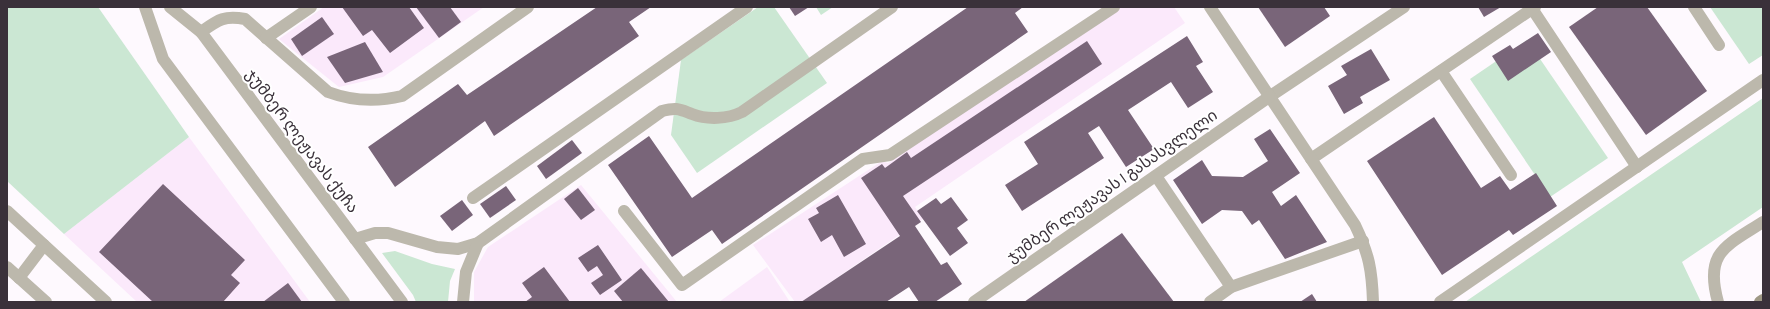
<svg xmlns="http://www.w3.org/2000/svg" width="1770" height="309" font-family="'Alegreya Sans','Noto Sans Georgian',sans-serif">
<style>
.built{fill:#fbe9fb}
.green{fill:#cbe7d3}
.building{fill:#796579}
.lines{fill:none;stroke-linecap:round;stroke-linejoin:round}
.service{stroke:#bcb8ac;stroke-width:12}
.minor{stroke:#bcb8ac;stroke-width:12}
.tertiary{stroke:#bcb8ac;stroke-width:12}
.secondary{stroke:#9e9885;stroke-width:12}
.labels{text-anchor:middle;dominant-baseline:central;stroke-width:4;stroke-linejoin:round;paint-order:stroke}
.street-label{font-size:16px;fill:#3a313a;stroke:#fff}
</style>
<rect width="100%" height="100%" fill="#fef9fe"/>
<g class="built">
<polygon points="324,7 484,7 383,77 339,87 279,39"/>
<polygon points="1120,7 1174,7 1185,23 915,207 923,219 801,302 795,302 753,245 882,161 888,163"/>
<polygon points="189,137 310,302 137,302 64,234"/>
<polygon points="581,185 677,302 474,302 474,272 488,247"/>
<polygon points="767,267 790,302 719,302"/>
</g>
<g class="green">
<polygon points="7,7 98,7 189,137 64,234 7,181"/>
<polygon points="758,7 774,7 827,83 697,173 671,135 681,60"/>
<polygon points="816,7 833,7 821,15"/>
<polygon points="1710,7 1763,7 1763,55 1749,64"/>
<polygon points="1527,40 1608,158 1550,197 1470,79"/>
<polygon points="1763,98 1763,207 1682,262 1701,302 1465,302"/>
<polygon points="395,251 432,264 455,269 450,281 448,302 416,302 413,295 382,253"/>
</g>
<g class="building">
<polygon points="342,7 409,7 424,28 390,53 372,30 363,36"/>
<polygon points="416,7 450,7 461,22 439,38"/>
<polygon points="597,7 651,7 629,22 639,36 494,136 485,121 395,187 368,147 458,84 467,95"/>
<polygon points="789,7 809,7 795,16"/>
<polygon points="968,7 1023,7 1015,13 1028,32 722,244 712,230 672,257 608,165 649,136 692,198"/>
<polygon points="1258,7 1324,7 1330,16 1285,47"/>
<polygon points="1478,7 1501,7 1484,17"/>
<polygon points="1598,7 1647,7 1707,91 1646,135 1569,27"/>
<polygon points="322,17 334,34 302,56 291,39"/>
<polygon points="1538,33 1551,52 1508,81 1492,56 1510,45 1513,49"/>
<polygon points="1187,36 1203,62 1196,66 1213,92 1188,108 1171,82 1128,110 1154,149 1126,167 1099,126 1088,133 1104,158 1022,211 1005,185 1038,164 1024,142"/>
<polygon points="1087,41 1102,64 903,196 921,222 915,226 941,265 947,262 962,284 935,302 919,302 909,287 886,302 801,302 900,236 861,178 882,164 885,168 907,152 911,158"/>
<polygon points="365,42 383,72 345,83 327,57"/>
<polygon points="1371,49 1390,80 1360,97 1363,103 1344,114 1328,86 1347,75 1341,66"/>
<polygon points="1434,117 1481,188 1500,176 1510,190 1536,173 1557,206 1513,235 1509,230 1442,275 1367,161"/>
<polygon points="1270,129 1300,173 1272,192 1281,206 1296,195 1327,242 1285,259 1259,220 1252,225 1242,211 1222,210 1202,224 1173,180 1202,160 1212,176 1243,177 1268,161 1254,139"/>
<polygon points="572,140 582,153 546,179 537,166"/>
<polygon points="163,184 245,260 231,275 240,283 223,302 153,302 99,252"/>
<polygon points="506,186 516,200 490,218 480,204"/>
<polygon points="578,188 595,210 581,220 564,199"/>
<polygon points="838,195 866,244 844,257 832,235 821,242 808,219 819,213 816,208"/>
<polygon points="951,197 968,220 957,228 968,243 950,256 917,211 936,198 941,204"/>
<polygon points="462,200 473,215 452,231 440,216"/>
<polygon points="1122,233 1174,302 1024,302"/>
<polygon points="598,245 622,280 600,295 591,283 603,275 597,266 588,272 578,258"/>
<polygon points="544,267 570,302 525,302 532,297 522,283"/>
<polygon points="641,268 669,302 623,302 614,291"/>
<polygon points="288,283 302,302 263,302"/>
<polygon points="1312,294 1317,302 1300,302"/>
</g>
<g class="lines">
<g class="service">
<polyline points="1531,7 1637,167"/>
<polyline points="1694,7 1719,45"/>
<path d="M 201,32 C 218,20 224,15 245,19 L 328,92 C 352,101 377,102 402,96 L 528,7"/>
<polyline points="266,38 311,7"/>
<polyline points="1441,71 1511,175"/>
<polyline points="1269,97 1404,7"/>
<polyline points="1311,159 1535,7"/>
<polyline points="1156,176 1231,287"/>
<polyline points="473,198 747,7"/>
<polyline points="624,211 682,285 863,159 890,155 1114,7"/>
<path d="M 355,239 L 375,233 L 388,233 L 437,247 L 458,249 L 478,243 L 662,111 C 677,107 679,109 692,114 C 707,120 728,119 742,112 L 892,7"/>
<polyline points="463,302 466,272 478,243"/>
<polyline points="1210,302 1231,287 1363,241"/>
<polyline points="1440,302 1763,80"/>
<path d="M 1718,302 C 1704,252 1726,246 1763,222"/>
</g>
<g class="minor">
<path d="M 1210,7 L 1355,225 C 1369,254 1372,270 1373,302"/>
<polyline points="19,278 44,245"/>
<polyline points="974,302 1269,97"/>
</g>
<g class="tertiary">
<polyline points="145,7 163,59 344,302"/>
<polyline points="170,7 201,32 402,302"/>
<polyline points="7,211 106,302"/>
<polyline points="7,267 46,302"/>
</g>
<polyline class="secondary" points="1760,302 1763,300"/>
</g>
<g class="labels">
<g class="street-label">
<text transform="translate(302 141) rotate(53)">ჯუმბერ ლეჟავას ქუჩა</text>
<text transform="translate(1112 186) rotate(-35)">ჯუმბერ ლეჟავას I გასასვლელი</text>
</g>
</g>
<rect width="1770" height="309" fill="none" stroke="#3a313a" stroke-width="16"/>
</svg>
